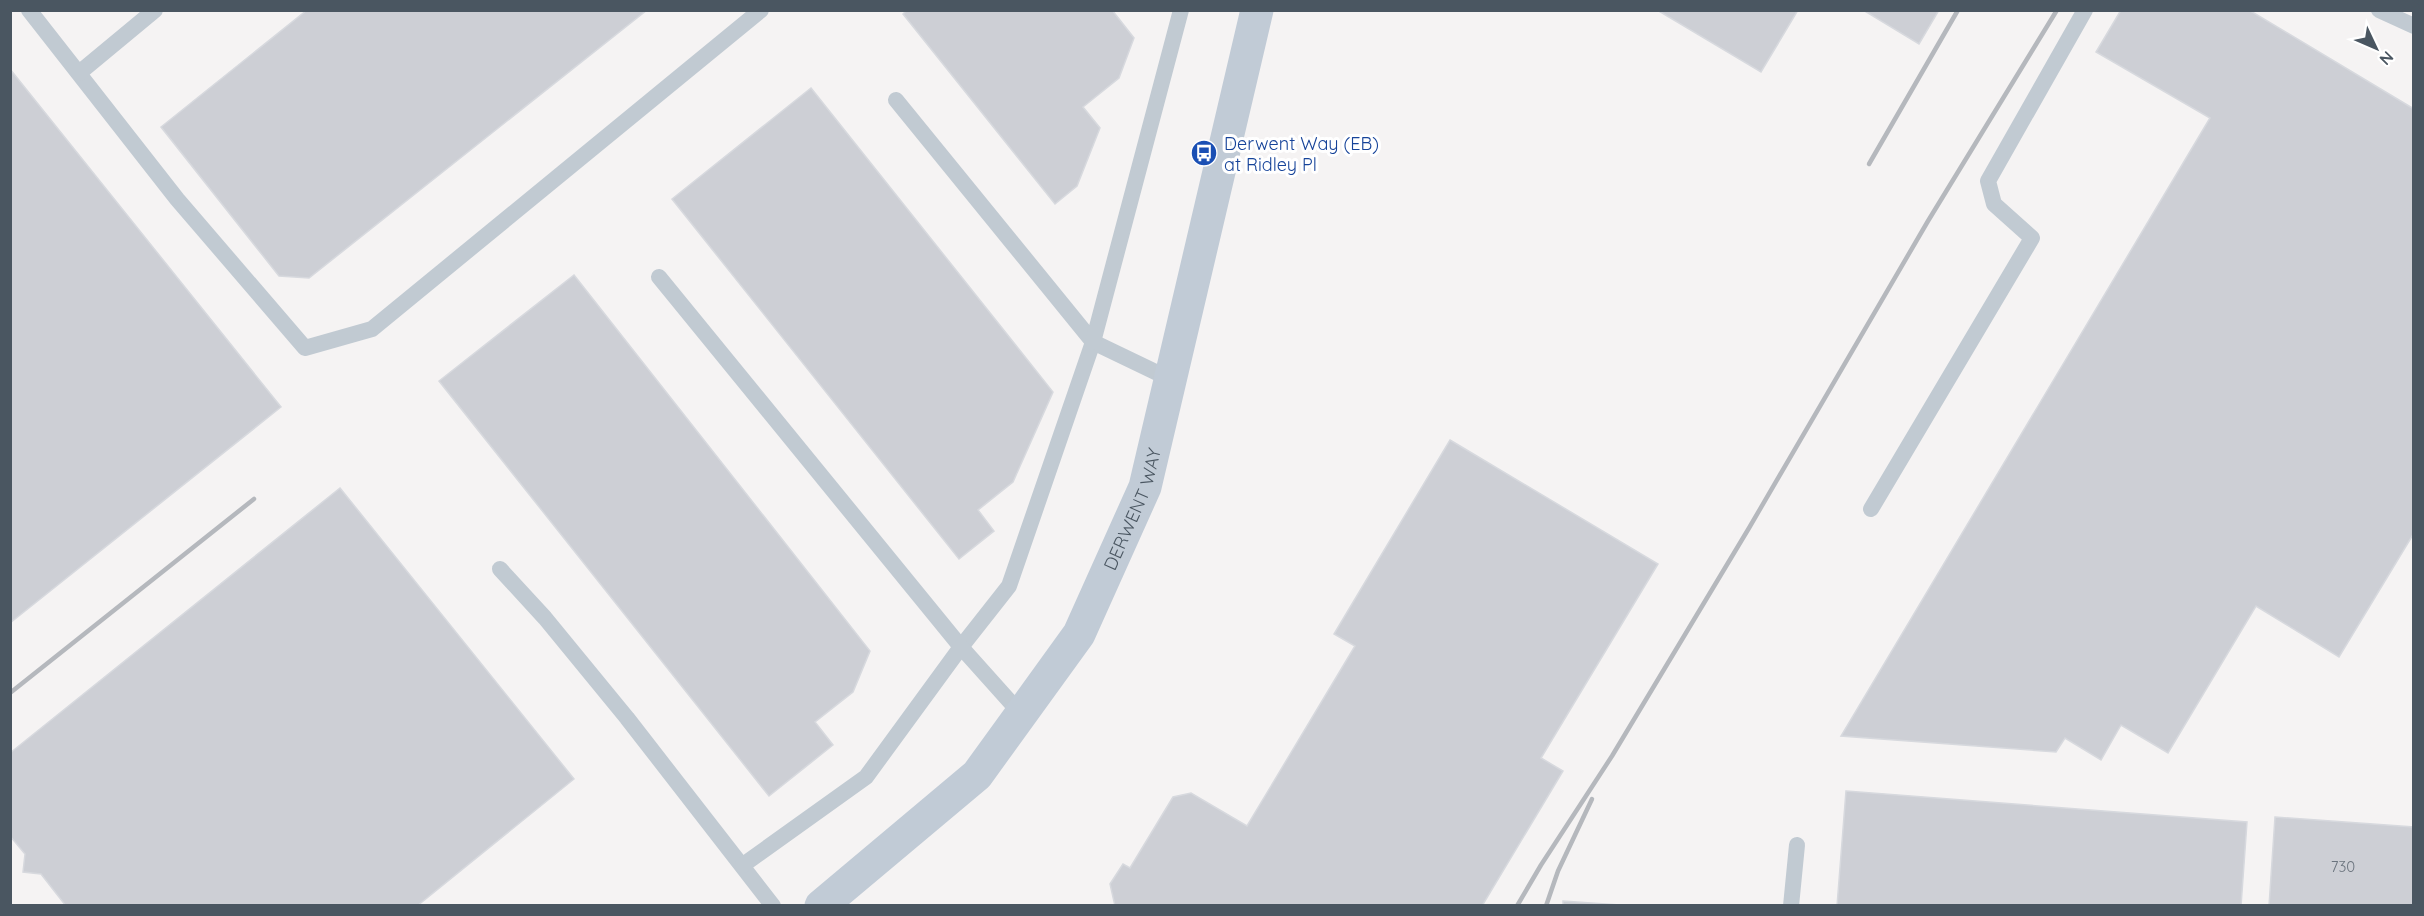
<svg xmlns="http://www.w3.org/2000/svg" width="2424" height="916" font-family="Quicksand,sans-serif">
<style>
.building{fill:#cdcfd5;stroke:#d7d9de;stroke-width:1.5}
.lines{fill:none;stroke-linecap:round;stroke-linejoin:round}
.lane{stroke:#c1cad2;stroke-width:16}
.secondary{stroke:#c1cbd6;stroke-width:33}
.rail{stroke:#b5b8bd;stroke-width:4.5}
.labels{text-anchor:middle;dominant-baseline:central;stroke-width:6;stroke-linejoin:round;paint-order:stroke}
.number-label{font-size:15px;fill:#6b747e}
.transit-label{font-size:18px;fill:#164399;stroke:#fff;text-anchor:start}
.street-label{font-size:18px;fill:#4a5661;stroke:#fff}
</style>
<rect width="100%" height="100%" fill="#f5f3f3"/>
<g class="building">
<polygon points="307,10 647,10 309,278 279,276 161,127"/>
<polygon points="907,10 1112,10 1134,38 1119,78 1083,107 1100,128 1077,186 1055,204 903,14"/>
<polygon points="1657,10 1798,10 1761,72"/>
<polygon points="1863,10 1939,10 1919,44"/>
<polygon points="2121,10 2249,10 2414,109 2414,533 2339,657 2256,606 2168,753 2121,725 2101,760 2065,738 2056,752 1841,736 2210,118 2096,52"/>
<polygon points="10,69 281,407 10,623"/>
<polygon points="811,88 1053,392 1013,482 978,510 994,531 959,559 672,199"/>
<polygon points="574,275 870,651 853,692 815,722 833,745 769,796 439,381"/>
<polygon points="1450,440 1658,564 1541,758 1563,771 1482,906 1115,906 1110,884 1123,864 1130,868 1173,797 1191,793 1247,826 1355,646 1334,634"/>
<polygon points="340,488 574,779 417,906 66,906 41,874 23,872 25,854 10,836 10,753"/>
<polygon points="1846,791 2247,822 2241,906 1837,906"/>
<polygon points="2275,817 2414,827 2414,906 2269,906"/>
<polygon points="1563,901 1634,906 1563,906"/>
</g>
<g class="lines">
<g class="lane">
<polyline points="29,10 177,199 305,348 372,329 761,10"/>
<polyline points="2379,10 2414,26"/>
<polyline points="79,73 155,10"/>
<polyline points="896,100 1093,342"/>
<polyline points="659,277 961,647 1009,586 1093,342 1170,379"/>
<polyline points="1093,342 1181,10"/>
<polyline points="1871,509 2032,238 1994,204 1988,181 2085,10"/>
<polyline points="500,569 545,618 627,718 773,906"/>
<polyline points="743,865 866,777 961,647 1021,714"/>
<polyline points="1791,906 1797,845"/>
</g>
<path class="secondary" id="s1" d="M 821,906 L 977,775 L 1079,634 L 1145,487 L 1257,10"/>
<g class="rail">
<polyline points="1869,164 1958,10"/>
<polyline points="10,693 254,499"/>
<polyline points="1517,906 1541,865 1612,756 1749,528 1928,221 2057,10"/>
<polyline points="1546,906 1558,871 1592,799"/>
</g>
</g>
<defs>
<symbol id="bus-disc" viewBox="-11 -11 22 22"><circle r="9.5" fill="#1a4fb4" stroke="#fff"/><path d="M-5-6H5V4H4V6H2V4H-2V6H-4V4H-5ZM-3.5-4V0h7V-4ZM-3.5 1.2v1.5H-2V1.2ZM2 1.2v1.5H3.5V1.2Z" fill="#fff"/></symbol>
</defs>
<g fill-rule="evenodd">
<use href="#bus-disc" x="1189" y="138" width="30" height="30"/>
</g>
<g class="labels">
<g class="number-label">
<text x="2343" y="866">730</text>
</g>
<g class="transit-label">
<text x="1224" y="143">Derwent Way (EB)<tspan x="1224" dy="21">at Ridley Pl</tspan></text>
</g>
<g class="street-label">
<text stroke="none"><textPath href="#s1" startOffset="514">DERWENT WAY</textPath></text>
</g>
</g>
<rect width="2424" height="916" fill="none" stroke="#4a5661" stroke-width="24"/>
<g transform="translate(2376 48) rotate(134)" stroke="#ffffff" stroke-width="4.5" paint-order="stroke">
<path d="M0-4.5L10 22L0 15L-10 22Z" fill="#4a5661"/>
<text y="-9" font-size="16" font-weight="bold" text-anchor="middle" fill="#4a5661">N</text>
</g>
</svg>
